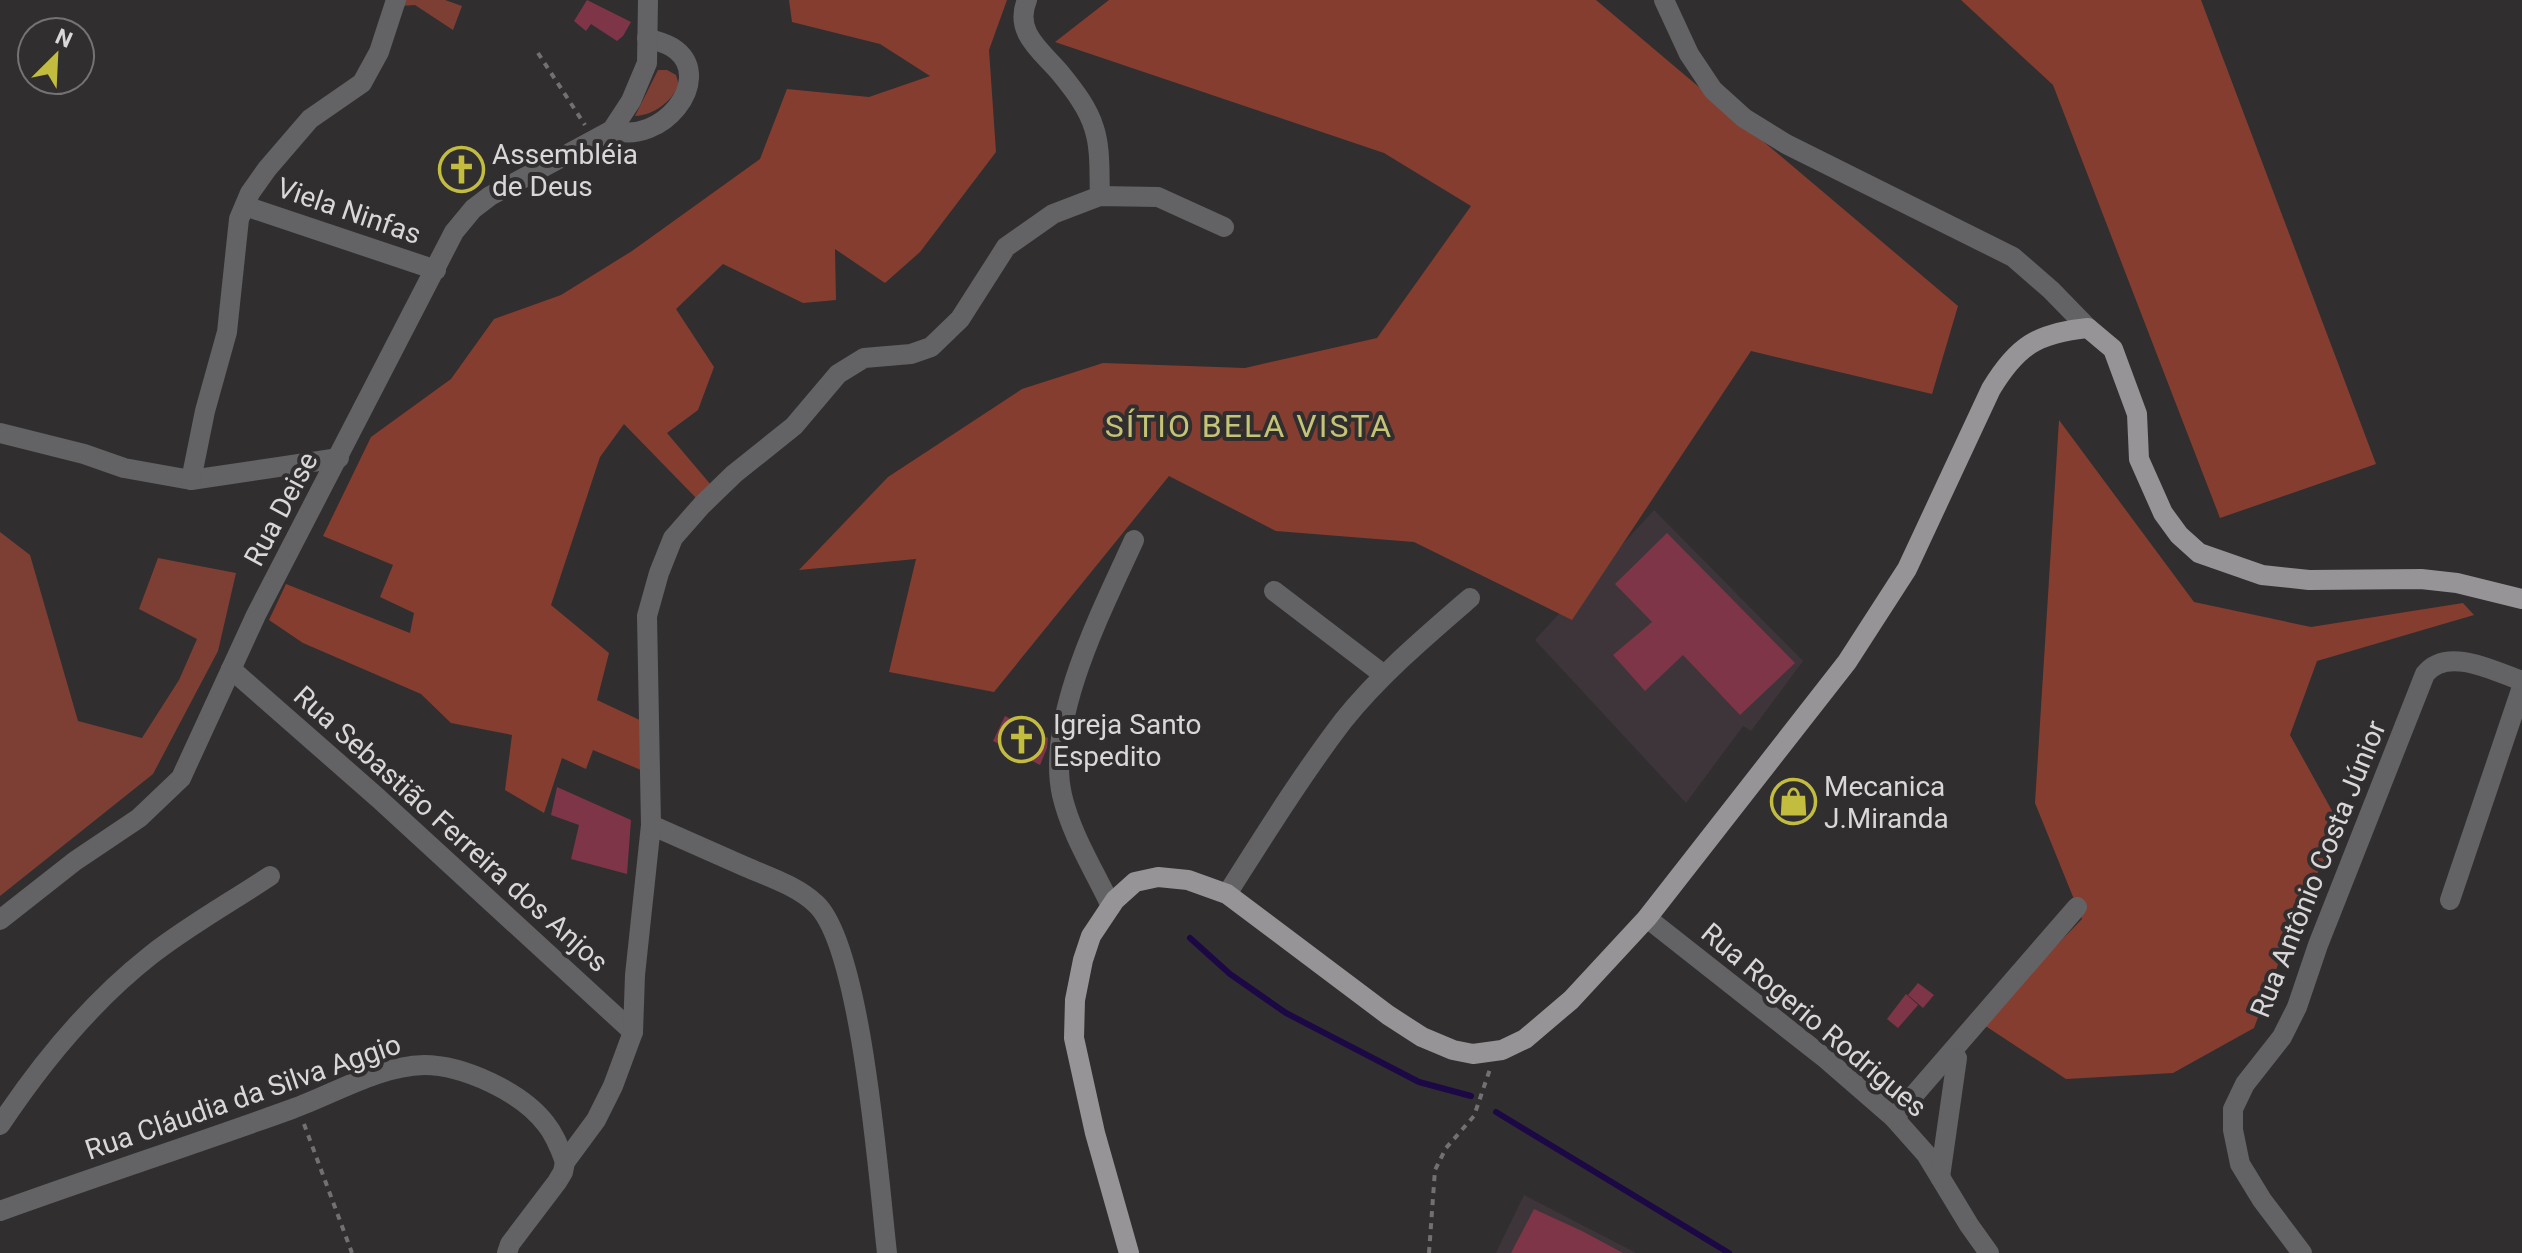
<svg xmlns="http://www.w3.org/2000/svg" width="2522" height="1253" font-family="Roboto,sans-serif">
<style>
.built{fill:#3e353b}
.green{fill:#7d3f34}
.forest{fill:#853d30}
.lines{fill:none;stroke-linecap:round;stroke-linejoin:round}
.stream{stroke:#1c0844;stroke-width:6}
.building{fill:#7e3548}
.path{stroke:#727071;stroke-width:4;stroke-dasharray:6 6;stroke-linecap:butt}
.minor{stroke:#636264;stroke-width:20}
.major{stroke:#969497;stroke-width:20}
.labels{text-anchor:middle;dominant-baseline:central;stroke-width:8;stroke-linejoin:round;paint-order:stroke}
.poi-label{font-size:28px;fill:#d9d7d8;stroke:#312e30;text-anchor:start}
.street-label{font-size:28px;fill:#d9d7d8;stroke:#312e30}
.quarter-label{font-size:32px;letter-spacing:2px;fill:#c5c376;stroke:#312e30}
</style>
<rect width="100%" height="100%" fill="#312e30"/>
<g class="built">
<polygon points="1654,510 1803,661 1751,731 1743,726 1686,803 1535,640"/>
<polygon points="1524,1195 1636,1253 1496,1253"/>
</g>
<g class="green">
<polygon points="399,0 445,0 462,6 453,30 415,5 400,6"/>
<path d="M 658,70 L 667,70 L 676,75 L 679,85 C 671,102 654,115 635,116 Z"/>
<polygon points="0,532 30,555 78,721 142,738 179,680 197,639 139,609 158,558 236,573 218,651 153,774 0,896"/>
</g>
<g class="forest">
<polygon points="789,0 1007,0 989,50 996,152 920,252 885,283 835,249 836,300 803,303 723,264 676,309 714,367 698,410 667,433 711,485 697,499 624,424 600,457 551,605 609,653 597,700 644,722 641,770 593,750 586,769 562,758 544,813 505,790 512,735 451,723 421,694 303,643 269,620 286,584 410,633 414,613 380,597 393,565 323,536 371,437 451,379 494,319 561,295 632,251 760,159 787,89 869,97 930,76 880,44 792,22"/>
<polygon points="1109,0 1596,0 1958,306 1932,394 1751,351 1572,620 1414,542 1276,531 1169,476 994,692 889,672 916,559 799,570 888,477 1022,389 1103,363 1245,368 1377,338 1471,206 1384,153 1055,42"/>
<polygon points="1961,0 2201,0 2376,464 2220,518 2053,85"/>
<polygon points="2059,420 2194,602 2311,627 2463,603 2474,615 2317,661 2290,735 2341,827 2299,909 2254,1028 2173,1073 2066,1079 1981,1023 2082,919 2035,803"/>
</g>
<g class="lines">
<g class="stream">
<polyline points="1190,938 1230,974 1286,1013 1419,1082 1471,1096"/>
<polyline points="1496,1112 1729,1253"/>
</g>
</g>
<g class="building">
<polygon points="587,0 631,22 623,36 617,41 591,24 586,31 574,21"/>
<polygon points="1667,533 1795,663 1740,715 1683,655 1645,691 1613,655 1652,622 1615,584"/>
<polygon points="1005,716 1048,738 1047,748 1040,765 993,741"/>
<polygon points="557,787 631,820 627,874 571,859 579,825 551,815"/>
<polygon points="1918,983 1934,995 1923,1008 1908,995"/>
<polygon points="1906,994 1918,1005 1898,1028 1887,1019"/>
<polygon points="1534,1209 1582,1231 1623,1253 1511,1253"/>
</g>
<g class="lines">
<g class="path">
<polyline points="538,53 585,125"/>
<polyline points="304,1124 352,1253"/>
<polyline points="1429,1253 1435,1170 1446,1148 1474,1116 1490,1069"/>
</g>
<g class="minor">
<path d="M 1027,0 C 1013,33 1043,52 1061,74 C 1074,90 1088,108 1094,128 C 1101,149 1099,174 1100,196"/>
<polyline points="1664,0 1689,54 1713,90 1744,118 1786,144 2013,257 2051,290 2088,328"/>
<path d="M 612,130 C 662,146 714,80 676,50 C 668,43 656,41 647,38"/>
<polyline points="245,206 436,270"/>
<polyline points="0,433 84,454 124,468 191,480 339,458"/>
<polyline points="191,480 205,411 227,332 239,219 250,193 267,169 310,119 362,83 379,52 396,0"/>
<polyline points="1274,591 1384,675"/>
<polyline points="231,669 378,798 633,1032"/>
<path d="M 651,825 C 683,839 714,853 746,867 C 769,877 797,886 816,904 C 862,947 879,1184 887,1253"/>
<path d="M 1227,894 C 1264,836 1301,776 1343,721 C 1380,675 1426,636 1470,598"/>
<polyline points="2450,900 2522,687"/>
<path d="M 1111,906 C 1094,870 1071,834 1062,795 C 1045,719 1103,608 1134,540"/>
<polyline points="1647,918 1826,1059 1894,1118 1926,1154 1969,1225 1989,1253"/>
<polyline points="0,920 75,861 139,818 181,778 256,615 454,232 473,209 490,196 612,130 631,101 647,63 648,0"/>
<polyline points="1894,1118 2077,907"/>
<path d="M 0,1125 C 42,1062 91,1002 151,955 C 188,926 231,902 270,876"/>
<polyline points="1940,1177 1957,1058"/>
<path d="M 0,1211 C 97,1176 195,1144 292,1109 C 334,1094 378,1066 424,1065 C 463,1065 522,1092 546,1124 C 555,1135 560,1148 565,1162"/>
<polyline points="507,1253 510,1244 557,1182 563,1172 565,1162 596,1120 613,1086 633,1032 635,975 651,825 647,616 659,573 673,538 702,505 734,474 794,426 838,374 864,358 911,354 931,347 960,319 1006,247 1053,214 1100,196 1158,197 1224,227"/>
<path d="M 2302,1253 L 2262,1200 L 2240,1164 L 2233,1130 L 2233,1109 L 2245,1084 L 2282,1037 L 2297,1007 L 2318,945 L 2425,674 C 2447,646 2494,671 2522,681"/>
</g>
<path class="major" d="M 1129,1253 L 1095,1133 L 1074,1038 L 1075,1000 L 1083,960 L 1091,936 L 1115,900 L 1135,882 L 1158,877 L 1188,880 L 1227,894 L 1388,1015 L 1422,1037 L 1453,1050 L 1473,1054 L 1502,1050 L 1525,1039 L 1571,1000 L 1647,918 L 1847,662 L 1907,569 L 1991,389 C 2017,346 2037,333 2088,328 L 2113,349 L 2137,414 L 2139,459 L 2163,513 L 2179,535 L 2199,553 L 2262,575 L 2309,580 L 2421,579 L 2457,583 L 2522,599"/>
</g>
<defs>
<symbol id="church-ring" viewBox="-11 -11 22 22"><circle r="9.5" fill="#312e30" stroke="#c2bd3f" stroke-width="1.5"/><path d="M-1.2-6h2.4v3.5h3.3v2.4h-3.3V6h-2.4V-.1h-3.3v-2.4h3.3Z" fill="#c2bd3f"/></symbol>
<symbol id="shop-ring" viewBox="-11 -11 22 22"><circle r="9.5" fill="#312e30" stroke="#c2bd3f" stroke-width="1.5"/><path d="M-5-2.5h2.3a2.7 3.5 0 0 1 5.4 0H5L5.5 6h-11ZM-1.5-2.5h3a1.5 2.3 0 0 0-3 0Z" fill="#c2bd3f"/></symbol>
</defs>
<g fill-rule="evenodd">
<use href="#church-ring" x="436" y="144" width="51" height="51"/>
<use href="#church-ring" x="996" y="714" width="51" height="51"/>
<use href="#shop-ring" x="1768" y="776" width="51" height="51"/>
</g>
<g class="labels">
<g class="poi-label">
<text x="492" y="154">Assembléia<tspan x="492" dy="32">de Deus</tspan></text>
<text x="1053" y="724">Igreja Santo<tspan x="1053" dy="32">Espedito</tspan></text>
<text x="1824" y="786">Mecanica<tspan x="1824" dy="32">J.Miranda</tspan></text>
</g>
<g class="street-label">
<text transform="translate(349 211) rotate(19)">Viela Ninfas</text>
<text transform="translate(281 509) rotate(-62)">Rua Deise</text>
<text transform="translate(451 829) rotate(42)">Rua Sebastião Ferreira dos Anjos</text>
<text transform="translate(2318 869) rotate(-68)">Rua Antônio Costa Júnior</text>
<text transform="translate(1814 1020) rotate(40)">Rua Rogerio Rodrigues</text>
<text transform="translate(243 1097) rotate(-19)">Rua Cláudia da Silva Aggio</text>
</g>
<g class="quarter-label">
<text x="1249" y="426">SÍTIO BELA VISTA</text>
</g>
</g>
<g transform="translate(56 56) rotate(24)"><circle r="38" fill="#312e30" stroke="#747273" stroke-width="2"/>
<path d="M0-6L14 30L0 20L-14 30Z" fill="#c2bd3f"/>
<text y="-12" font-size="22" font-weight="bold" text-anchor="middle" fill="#d9d7d8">N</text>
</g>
</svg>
